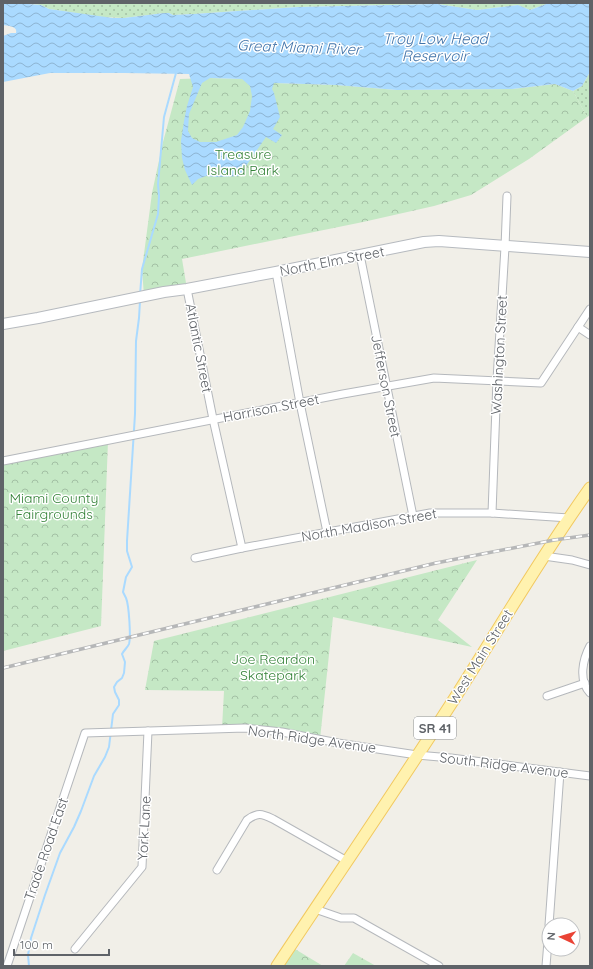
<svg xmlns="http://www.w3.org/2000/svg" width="593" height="969" font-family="Quicksand,sans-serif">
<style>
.grass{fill:url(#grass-dots)}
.park{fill:url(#park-crowns)}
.water{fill:url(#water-waves);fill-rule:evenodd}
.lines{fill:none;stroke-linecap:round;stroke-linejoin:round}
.stream{stroke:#aadaff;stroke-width:2}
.street-casing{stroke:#b5b8bc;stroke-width:9}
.secondary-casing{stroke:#b6babf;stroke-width:12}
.primary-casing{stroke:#f2c960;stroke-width:13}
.street{stroke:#fff;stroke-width:7}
.secondary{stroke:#fff;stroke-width:10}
.primary{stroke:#fff2af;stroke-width:11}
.rail-casing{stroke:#b6b7b8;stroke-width:3.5}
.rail{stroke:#fff;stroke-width:2;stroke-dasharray:6;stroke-linecap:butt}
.labels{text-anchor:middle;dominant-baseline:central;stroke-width:3;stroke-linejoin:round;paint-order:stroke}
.shield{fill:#fff;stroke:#8f9295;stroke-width:1}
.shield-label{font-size:13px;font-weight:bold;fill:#5f6368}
.park-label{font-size:14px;fill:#348238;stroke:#fff}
.street-label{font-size:14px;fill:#5f6368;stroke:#fff}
.water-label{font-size:15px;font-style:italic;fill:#4174aa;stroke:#fff}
</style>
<defs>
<pattern id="grass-dots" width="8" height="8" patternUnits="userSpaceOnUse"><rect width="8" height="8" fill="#c5e8c5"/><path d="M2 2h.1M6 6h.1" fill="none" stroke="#a3c0a4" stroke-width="1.8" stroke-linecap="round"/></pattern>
<pattern id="park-crowns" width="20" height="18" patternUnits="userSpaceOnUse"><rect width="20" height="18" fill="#c5e8c5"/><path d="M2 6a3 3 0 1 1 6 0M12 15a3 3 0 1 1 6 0" fill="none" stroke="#a3c0a4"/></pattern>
<pattern id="water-waves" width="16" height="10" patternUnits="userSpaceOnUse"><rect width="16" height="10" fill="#aadaff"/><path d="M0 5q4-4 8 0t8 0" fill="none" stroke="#8eb4d2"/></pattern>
</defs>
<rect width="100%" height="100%" fill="#f1efe8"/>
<g class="grass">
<polygon points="31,3 549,3 530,10 518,5 477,10 437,4 298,7 194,14 173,15 169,13 164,13 124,18 102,17 49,9 41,5 31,4"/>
<polygon points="590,72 590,115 587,117 573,91 582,86"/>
</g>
<g class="park">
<polygon points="210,78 242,79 274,83 336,85 397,90 512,89 555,84 573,91 587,117 529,159 471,195 434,206 363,222 182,259 187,289 144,296 142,269 152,193 163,142 180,79"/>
<polygon points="108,441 101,626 3,651 3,461"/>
<polygon points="477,560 438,620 472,647 333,617 320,739 222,728 224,691 145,690 154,641"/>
<polygon points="290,946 323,966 277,966"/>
<polygon points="353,953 376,966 344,966"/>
</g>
<path class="water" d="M 3,3 L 15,3 L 41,5 L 49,9 L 113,18 L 124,18 L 164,13 L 169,13 L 173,15 L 194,14 L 298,7 L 437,4 L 477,10 L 518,5 L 530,10 L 549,3 L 590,3 L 590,72 L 582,86 L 573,91 L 555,84 L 512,89 L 397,90 L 336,85 L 274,83 L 272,89 L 274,93 L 280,117 L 273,129 L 282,135 L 276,143 L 266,137 L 239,176 L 217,177 L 206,176 L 198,179 L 192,185 L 185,170 L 182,158 L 181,141 L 184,121 L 187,106 L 193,87 L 189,74 L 124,73 L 50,73 L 3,82 L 3,36 L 11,33 L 16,33 C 18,26 8,26 3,25 ZM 210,78 L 242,79 L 250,86 L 252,96 L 250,111 L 243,127 L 237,135 L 216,142 L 200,142 L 192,138 L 188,131 L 189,114 L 202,83 Z"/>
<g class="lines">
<g class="stream">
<polyline points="140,295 142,269 158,214 159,196 158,184 164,117 176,73"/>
<path d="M 29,966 L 28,955 L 31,938 L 45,895 L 60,853 L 74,827 L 81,811 L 94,776 L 105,757 L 109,747 L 113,714 L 119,705 L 119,700 L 115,692 L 114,687 L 117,682 L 122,678 L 124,673 L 125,662 L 122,654 C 124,650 128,647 129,644 C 131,637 129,605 126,598 C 125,596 124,594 123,592 L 126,577 L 132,567 L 127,551 L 127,541 L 135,414 L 136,341 L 139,318 L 140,301"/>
</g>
<defs>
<g id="street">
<polyline points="360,255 413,516"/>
<polyline points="276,272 300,403 327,532"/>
<polyline points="187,289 213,419 242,548"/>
<polyline points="578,327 590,335"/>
<polyline points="3,461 343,394 434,378 541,383 590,309"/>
<polyline points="492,513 497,380 505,247 507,196"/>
<polyline points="544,556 572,560 590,565"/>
<polyline points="195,558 242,548 430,513 492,513 569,518"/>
<path d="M 590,646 C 583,659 578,680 590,693"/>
<polyline points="547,696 585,683"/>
<path d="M 217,870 L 247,820 C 258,812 262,814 273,819 L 347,861"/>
<polyline points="315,909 341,918 354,918 439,966"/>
<polyline points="549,925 560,772"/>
<polyline points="75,949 142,867 148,731"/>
<polyline points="7,966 85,733 245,728 282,732 338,743 417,755 451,758 590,776"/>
<polyline points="546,966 549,929"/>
</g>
<polyline id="secondary" points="3,324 38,318 164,292 187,289 276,272 424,242 439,241 590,252"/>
<path id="primary" d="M 277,966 C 334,880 393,794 449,707 C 496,634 539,559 590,488"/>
</defs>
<use href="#street" class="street-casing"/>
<use href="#secondary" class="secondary-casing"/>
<use href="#primary" class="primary-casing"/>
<use href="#street" class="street"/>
<use href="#secondary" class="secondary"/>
<use href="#primary" class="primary"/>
<defs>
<polyline id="rail" points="3,668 436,563 554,540 590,535"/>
</defs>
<use href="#rail" class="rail-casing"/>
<use href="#rail" class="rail"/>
</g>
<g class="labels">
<rect class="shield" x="414" y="717" width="42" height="22" rx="3"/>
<g class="shield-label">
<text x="435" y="728">SR 41</text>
</g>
<g class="park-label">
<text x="243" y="154">Treasure<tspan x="243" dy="16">Island Park</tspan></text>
<text x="54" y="498">Miami County<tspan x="54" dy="16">Fairgrounds</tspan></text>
<text x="273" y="659">Joe Reardon<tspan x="273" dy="16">Skatepark</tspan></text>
</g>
<g class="street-label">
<text transform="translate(332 261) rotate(-11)">North Elm Street</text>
<text transform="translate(199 348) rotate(79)">Atlantic Street</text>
<text transform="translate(499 355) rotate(-87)">Washington Street</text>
<text transform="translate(386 386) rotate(79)">Jefferson Street</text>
<text transform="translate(271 408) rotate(-11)">Harrison Street</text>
<text transform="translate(369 525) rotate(-10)">North Madison Street</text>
<text transform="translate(480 657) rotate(-58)">West Main Street</text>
<text transform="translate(312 739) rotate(8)">North Ridge Avenue</text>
<text transform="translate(504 765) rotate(7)">South Ridge Avenue</text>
<text transform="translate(144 828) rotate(-87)">York Lane</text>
<text transform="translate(46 849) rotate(-71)">Trade Road East</text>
</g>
<g class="water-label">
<text x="435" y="38">Troy Low Head<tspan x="435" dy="17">Reservoir</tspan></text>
<text transform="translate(299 47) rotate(2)">Great Miami River</text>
</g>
</g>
<rect width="593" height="969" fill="none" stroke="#5f6368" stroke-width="8"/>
<g transform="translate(561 937) rotate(274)"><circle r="19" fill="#ffffff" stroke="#bfc1c3"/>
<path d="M0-3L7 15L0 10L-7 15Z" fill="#ea4335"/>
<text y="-6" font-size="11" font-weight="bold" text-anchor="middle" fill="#5f6368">N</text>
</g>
<path d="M14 949v6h95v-6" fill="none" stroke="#5f6368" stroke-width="2"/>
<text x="20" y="949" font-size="12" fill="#5f6368" stroke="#ffffff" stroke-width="3" paint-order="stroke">100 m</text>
</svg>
